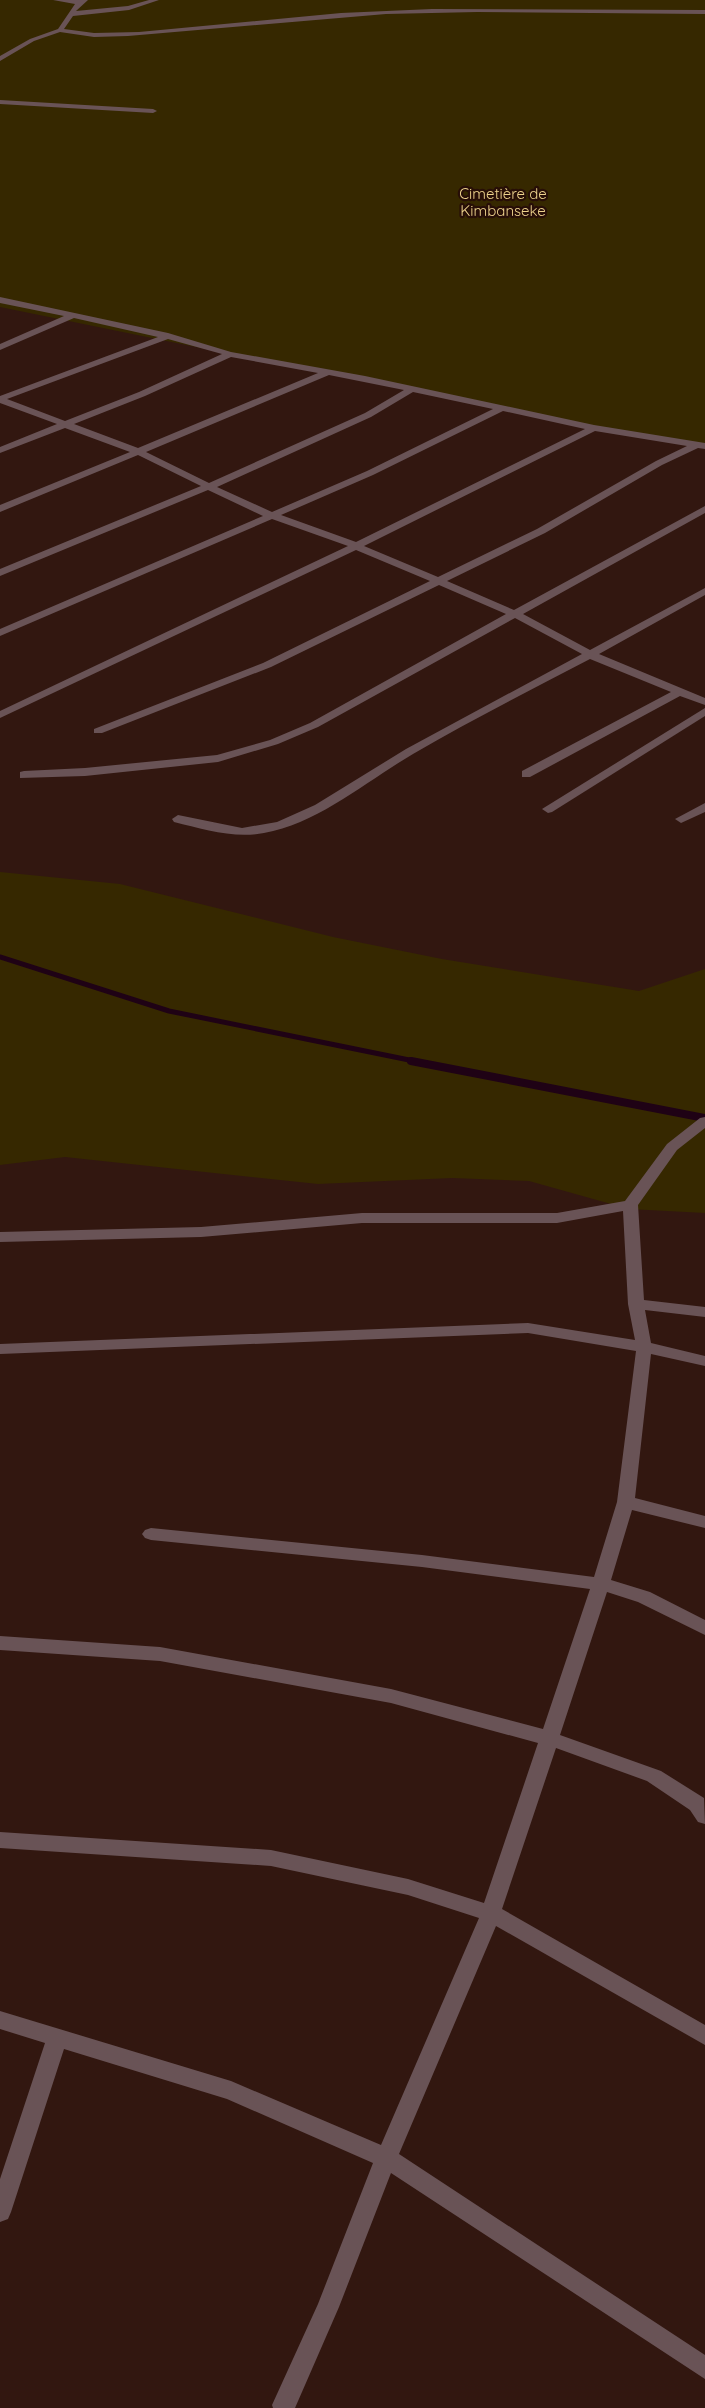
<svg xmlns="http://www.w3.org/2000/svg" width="705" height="2408" font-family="Quicksand,sans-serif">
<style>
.green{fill:#362800}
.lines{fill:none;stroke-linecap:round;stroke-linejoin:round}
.stream-far1{stroke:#1f0215;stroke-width:5}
.stream{stroke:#1f0215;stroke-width:8}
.street{fill:#695356;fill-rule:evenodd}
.labels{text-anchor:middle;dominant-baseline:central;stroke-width:4.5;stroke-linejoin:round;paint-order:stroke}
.far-park-label{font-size:15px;fill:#eed38d;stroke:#270e07}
</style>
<rect width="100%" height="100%" fill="#321710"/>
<g class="green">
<polygon points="0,0 705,0 705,446 594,428 0,307"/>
<polygon points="0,872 120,884 333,937 442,959 639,991 705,969 705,1213 629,1209 529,1181 452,1178 318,1184 65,1157 0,1165"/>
</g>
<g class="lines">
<polyline class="stream-far1" points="0,957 169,1011 419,1062"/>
<polyline class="stream" points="411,1061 705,1118"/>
<g class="street">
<polygon points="53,0 88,0 76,11 128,6 149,0 159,0 129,10 73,16 64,29 94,33 139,32 341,13 432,9 705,10 705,14 477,12 386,14 128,36 94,37 60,32 34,41 0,61 0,56 30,39 58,29 75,4"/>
<polygon points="0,100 153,109 157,111 153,113 0,104"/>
<path d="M 0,297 L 168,333 L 231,352 L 365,376 L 594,425 L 705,443 L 705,449 L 698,448 L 662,465 L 545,533 L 447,581 L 514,610 L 705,506 L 705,513 L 523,614 L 590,650 L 705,588 L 705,595 L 599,654 L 705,698 L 705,705 L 680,696 L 530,777 L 522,777 L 522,771 L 671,692 L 590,659 C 531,690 471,720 413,754 C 365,782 319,823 264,833 C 234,839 203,829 174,822 L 172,819 L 178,815 L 242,828 L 277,822 L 315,805 L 406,749 L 582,654 L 515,618 L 318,727 L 278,744 L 218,762 L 85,776 L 20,778 L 20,772 L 24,771 L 85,768 L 217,755 L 270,740 L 310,723 L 506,614 L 439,585 L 271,667 L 102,733 L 94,733 L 94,729 L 263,663 L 430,581 L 356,550 L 0,718 L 0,711 L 348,546 L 272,519 L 0,636 L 0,629 L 263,516 L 208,490 L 0,576 L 0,569 L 201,486 L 138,455 L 0,512 L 0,505 L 130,452 L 65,428 L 0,453 L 0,447 L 57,424 L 0,403 L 0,396 L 158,337 L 74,318 L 0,350 L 0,344 L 64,316 L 0,303 ZM 168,339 L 222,354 L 139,392 L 65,421 L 7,399 ZM 231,357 L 318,373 L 138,448 L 74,424 L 145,396 ZM 329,375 L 404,390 L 365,413 L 209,483 L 146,452 ZM 413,392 L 493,409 L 367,471 L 272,512 L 217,487 L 371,417 ZM 503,411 L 585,429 L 356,542 L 281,515 L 373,475 ZM 595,431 L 687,446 L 656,461 L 537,529 L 438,577 L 364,546 Z"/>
<polygon points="705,708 705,716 552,812 548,813 542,809"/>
<polygon points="705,803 705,812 681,823 675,819"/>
<polygon points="705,1117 705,1128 677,1150 638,1205 644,1300 705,1307 705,1317 645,1310 651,1343 705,1356 705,1366 651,1354 635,1498 705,1516 705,1528 632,1510 611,1580 650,1592 705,1620 705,1635 638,1602 607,1592 560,1735 661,1771 704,1798 705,1824 698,1822 690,1810 647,1781 556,1748 502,1909 705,2025 705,2045 496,1926 399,2154 705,2355 705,2379 391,2173 339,2307 295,2408 273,2408 272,2405 318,2304 373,2163 227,2099 64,2049 11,2212 8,2219 0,2222 0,2179 45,2043 0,2029 0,2011 231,2081 381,2145 479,1918 408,1895 271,1866 0,1848 0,1832 271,1850 408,1879 484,1903 538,1743 391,1703 160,1661 0,1650 0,1636 160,1647 391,1689 543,1729 590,1589 422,1567 151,1540 145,1538 142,1534 145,1530 151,1528 422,1555 594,1577 617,1502 636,1351 528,1333 0,1354 0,1344 528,1323 635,1340 628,1304 623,1211 557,1223 362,1223 201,1237 0,1242 0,1232 201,1227 362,1213 557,1213 625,1201 667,1144 700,1118"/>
</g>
</g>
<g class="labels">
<g class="far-park-label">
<text x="503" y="193">Cimetière de<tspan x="503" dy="17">Kimbanseke</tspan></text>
</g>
</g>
</svg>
